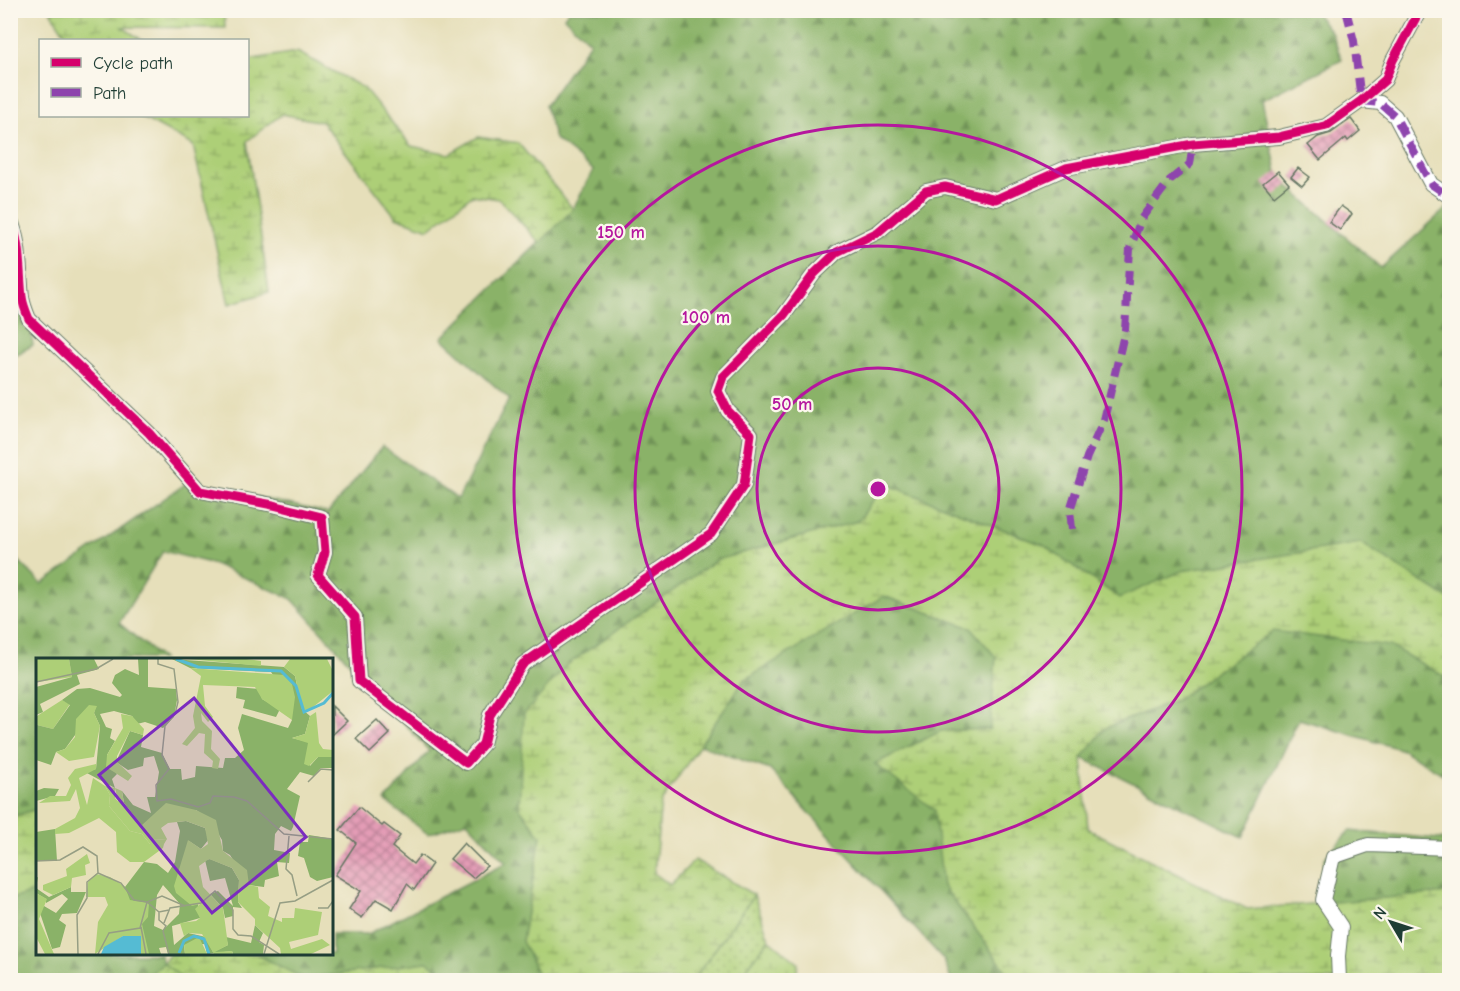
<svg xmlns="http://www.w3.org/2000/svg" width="1460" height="991" font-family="'Comic Neue',sans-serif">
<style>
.grass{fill:url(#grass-dots);stroke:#668656;stroke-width:1.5}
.forest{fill:url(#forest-firs);stroke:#54784e;stroke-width:1.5}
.wetland{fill:url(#wetland-marsh);stroke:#668656;stroke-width:1.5}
.building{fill:url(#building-cross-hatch)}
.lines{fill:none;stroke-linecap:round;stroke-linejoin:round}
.minor-casing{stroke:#657663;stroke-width:16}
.minor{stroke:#fff;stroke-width:14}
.quiet{stroke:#8e44ad;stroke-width:8;stroke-dasharray:15 8;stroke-linecap:butt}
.cycleway-casing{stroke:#fbf7ec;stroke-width:13}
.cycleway{stroke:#d6006c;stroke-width:9}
.ring{fill:none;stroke:#b5179e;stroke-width:3}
.inset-river{fill:none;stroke:#55bbd3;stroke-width:3}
.inset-road{fill:none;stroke:#969e84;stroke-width:1.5}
.view{fill:#7b2cbf;fill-opacity:0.15;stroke:#7b2cbf;stroke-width:3}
.inset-edge{fill:none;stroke:#1f3d34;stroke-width:3}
.centre{fill:#b5179e;stroke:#fbf7ec;stroke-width:3}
.ring-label{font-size:18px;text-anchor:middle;font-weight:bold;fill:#b5179e;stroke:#fbf7ec;stroke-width:4.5;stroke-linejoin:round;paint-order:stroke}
</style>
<defs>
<pattern id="grass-dots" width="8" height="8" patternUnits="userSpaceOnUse" patternTransform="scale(1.5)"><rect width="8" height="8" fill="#adcf77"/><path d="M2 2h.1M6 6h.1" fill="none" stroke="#8ca962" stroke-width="1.8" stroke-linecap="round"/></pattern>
<pattern id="forest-firs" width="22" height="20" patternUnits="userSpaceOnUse" patternTransform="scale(1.5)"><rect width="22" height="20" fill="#8ab268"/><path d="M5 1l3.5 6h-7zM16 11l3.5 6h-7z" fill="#709256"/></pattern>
<pattern id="wetland-marsh" width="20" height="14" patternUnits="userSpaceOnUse" patternTransform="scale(1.5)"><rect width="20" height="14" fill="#adcf77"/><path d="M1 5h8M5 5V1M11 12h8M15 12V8" fill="none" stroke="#8ca962"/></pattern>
<pattern id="building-cross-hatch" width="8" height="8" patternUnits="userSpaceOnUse" patternTransform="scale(1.5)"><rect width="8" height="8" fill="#e49cb6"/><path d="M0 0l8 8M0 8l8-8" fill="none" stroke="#b88095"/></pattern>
</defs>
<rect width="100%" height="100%" fill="#fbf7ec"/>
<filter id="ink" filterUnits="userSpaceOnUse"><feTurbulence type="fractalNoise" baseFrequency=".0167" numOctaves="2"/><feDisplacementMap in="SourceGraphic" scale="12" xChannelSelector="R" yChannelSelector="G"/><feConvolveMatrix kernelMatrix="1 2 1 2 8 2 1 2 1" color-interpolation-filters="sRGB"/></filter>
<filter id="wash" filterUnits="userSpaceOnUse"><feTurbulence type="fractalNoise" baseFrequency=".008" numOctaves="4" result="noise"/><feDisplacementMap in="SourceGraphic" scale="24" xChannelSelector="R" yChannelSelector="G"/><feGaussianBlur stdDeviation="1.35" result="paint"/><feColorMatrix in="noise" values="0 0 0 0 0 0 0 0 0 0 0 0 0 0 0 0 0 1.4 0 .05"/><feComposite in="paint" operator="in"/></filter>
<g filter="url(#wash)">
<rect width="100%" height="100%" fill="#e6dfba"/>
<g class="grass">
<polygon points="754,895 769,939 738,980 693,980"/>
<polygon points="163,963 185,980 142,980"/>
</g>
<g class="forest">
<polygon points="569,11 1314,11 1331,32 1342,60 1262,100 1278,177 1381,268 1449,206 1449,599 1361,543 1182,571 1120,598 1043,545 886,484 858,521 717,560 567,665 519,807 541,836 522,941 541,980 453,980 427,962 304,979 256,954 332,954 332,934 368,934 506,863 467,821 428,834 385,801 429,751 292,599 214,564 163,551 119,623 162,659 38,660 37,809 11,817 10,552 42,584 188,482 328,513 382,447 458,499 509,399 442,338 573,209 593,170 555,139 545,106 590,42 564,17"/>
<polygon points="10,218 15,224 33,345 11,358"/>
<polygon points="883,596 971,628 996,657 991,729 941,731 875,764 935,810 943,886 1013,980 951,980 944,960 770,770 700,745 744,680"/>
<polygon points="1273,631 1390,646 1449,679 1449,778 1403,750 1299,719 1243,837 1082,758 1105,728 1176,700"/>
<polygon points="1349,831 1449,840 1449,893 1322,903 1324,859"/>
<polygon points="37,891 38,954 160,954 163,963 142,980 11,980 10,899"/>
</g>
<g class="wetland">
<polygon points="50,11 224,11 225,28 122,27 142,40 69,40"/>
<polygon points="297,52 364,88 411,146 449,154 478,137 518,143 573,209 540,243 499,199 472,195 429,229 396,217 322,122 282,114 247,141 269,292 229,304 193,145 139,116 248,116 248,60"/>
<polygon points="886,484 1043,545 1119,598 1182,571 1361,543 1449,599 1449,679 1390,646 1273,631 1176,700 1105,728 1082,758 1088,829 1247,909 1449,893 1449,980 1013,980 943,886 934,810 875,764 941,731 990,729 996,657 971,628 884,596 744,680 661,802 654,873 670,885 695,860 754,895 693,980 541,980 522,941 541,836 519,807 524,714 567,665 717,560 858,521"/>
<polygon points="37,809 37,891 11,899 11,817"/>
<polygon points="769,939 798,963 796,980 738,980"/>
<polygon points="170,954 256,954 304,979 427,962 453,980 185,980 163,963"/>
</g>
<g id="blocks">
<g class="building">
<polygon points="1351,119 1360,131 1348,141 1346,138 1320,160 1308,145 1318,137 1331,133"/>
<polygon points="1298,168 1310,177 1302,186 1291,177"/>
<polygon points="1278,171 1289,184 1274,196 1263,183"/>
<polygon points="1341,206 1352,214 1340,230 1329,222"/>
<polygon points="332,706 347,721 332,735"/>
<polygon points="377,720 390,734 370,753 356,739"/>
<polygon points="359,807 382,826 384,824 400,836 392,847 413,864 420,855 432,864 414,890 407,884 393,909 376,899 362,918 349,909 361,891 335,875 356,843 340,830"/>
<polygon points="464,843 487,866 473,878 450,859"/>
</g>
</g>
</g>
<g filter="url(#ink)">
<use href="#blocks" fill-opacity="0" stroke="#657663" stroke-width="1.5"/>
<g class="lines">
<defs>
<g id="minor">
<polyline points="1361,101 1380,103 1395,116 1431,184 1450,197"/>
<path d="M 10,218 C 21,244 19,269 22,297 C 23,304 26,312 29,319 L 149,433 L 200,491 L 273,505 L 322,517 L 325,552 L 318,575 L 355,617 L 359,681 L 466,763 L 483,744 L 490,715 L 523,664 L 711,534 L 744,485 L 751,434 L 728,411 L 718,391 L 723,377 L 784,315 L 814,274 L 837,252 L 878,232 L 926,191 L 945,187 L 996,199 L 1066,168 L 1193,144 L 1279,137 L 1326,126 L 1361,101 L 1385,80 L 1393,60 L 1420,10"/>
<polyline points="1339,980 1338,956 1341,927 1323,900 1333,857 1368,845 1450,848"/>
</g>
</defs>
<use href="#minor" class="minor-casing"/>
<use href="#minor" class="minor"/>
<g class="quiet">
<polyline points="1346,10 1354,41 1361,101 1380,103 1395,116 1431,184 1450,197"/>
<polyline points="1072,529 1070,510 1087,457 1104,420 1125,330 1130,249 1141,219 1170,180 1190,164 1193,144"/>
</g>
<defs>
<path id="cycleway" d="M 10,218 C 21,244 19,269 22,297 C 23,304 26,312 29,319 L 149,433 L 200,491 L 273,505 L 322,517 L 325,552 L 318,575 L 355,617 L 359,681 L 466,763 L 483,744 L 490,715 L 523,664 L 711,534 L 744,485 L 751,434 L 728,411 L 718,391 L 723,377 L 784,315 L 814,274 L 837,252 L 878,232 L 926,191 L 945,187 L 996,199 L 1066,168 L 1193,144 L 1279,137 L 1326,126 L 1361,101 L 1385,80 L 1393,60 L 1420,10"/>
</defs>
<use href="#cycleway" class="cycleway-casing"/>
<use href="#cycleway" class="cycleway"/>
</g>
</g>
<g class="ring">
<circle cx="878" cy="489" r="121"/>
<circle cx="878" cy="489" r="243"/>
<circle cx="878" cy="489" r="364"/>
</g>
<g transform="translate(36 658)">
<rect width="297" height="297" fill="#e6dfba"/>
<path d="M 0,1 L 33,1 L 36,19 L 1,24 ZM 26,42 L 34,46 L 17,71 L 1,67 L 1,58 ZM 69,128 L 79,130 L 79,140 L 116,182 L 131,181 L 128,186 L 114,186 L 106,176 L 94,173 L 73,148 L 74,137 ZM 60,216 L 74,219 L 113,244 L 113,296 L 105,296 L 105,284 L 87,278 L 59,296 L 62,264 L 72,247 L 69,239 L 50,239 L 52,224 Z" fill="#adcf77"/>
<path d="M 33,1 L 58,1 L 63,11 L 41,17 L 44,26 L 4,46 L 7,54 L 0,57 L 0,29 L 36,19 ZM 102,1 L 112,1 L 112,29 L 140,31 L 141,42 L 138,59 L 127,70 L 109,64 L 101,66 L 96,58 L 78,53 L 64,56 L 70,69 L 76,71 L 74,80 L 79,83 L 71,97 L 81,116 L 76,121 L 79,130 L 49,114 L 60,111 L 64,68 L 58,55 L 60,48 L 29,91 L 20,94 L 15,107 L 0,102 L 1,67 L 17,71 L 34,47 L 26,42 L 41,31 L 54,30 L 84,39 L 86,37 L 76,25 L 79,17 L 89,11 L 103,17 ZM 136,1 L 248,9 L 259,18 L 266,51 L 274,58 L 269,76 L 256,80 L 272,84 L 274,108 L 282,99 L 297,99 L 297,110 L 285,110 L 278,118 L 264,114 L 251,131 L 264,138 L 257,169 L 255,173 L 245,168 L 239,176 L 238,192 L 254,195 L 253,205 L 241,204 L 243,218 L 229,222 L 228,229 L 213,227 L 194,197 L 187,193 L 186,182 L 174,162 L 160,152 L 120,156 L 106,168 L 88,145 L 86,133 L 97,147 L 115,155 L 111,139 L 119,139 L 123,114 L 118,98 L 108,100 L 107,108 L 92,112 L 80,104 L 94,73 L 107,77 L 105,89 L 126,95 L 134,111 L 145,111 L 146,122 L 159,119 L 160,108 L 187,110 L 189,100 L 199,100 L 208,92 L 202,70 L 206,56 L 252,70 L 256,62 L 256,44 L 235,14 L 154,10 ZM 201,29 L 224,31 L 226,41 L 244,51 L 240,59 L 207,50 L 209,42 L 200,40 ZM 8,130 L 23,131 L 19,138 L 0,143 L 0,133 ZM 150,163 L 169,170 L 173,181 L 165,191 L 153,183 L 164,260 L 136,268 L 138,287 L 152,275 L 170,279 L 177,294 L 192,287 L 190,279 L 215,285 L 219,267 L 227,275 L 223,284 L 228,287 L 227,296 L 197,296 L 196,293 L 171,296 L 169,286 L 148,287 L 149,296 L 132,296 L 130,289 L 123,290 L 125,296 L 113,296 L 106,266 L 112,259 L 113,245 L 94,242 L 89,229 L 108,204 L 121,206 L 132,215 L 139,204 L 144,173 L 141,164 ZM 127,227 L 144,246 L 143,256 L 127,272 L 118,268 L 121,237 ZM 19,171 L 21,203 L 0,203 L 0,174 ZM 273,177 L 297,181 L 297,219 L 281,223 L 274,219 L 268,200 L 262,198 L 264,184 L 272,184 ZM 174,201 L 196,210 L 203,222 L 202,244 L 206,250 L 197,249 L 197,258 L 189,260 L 187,250 L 174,236 L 182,233 L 197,248 L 189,220 L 174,223 L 169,202 ZM 2,219 L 0,230 L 13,239 L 35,229 L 35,234 L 50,234 L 41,255 L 26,256 L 23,262 L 30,267 L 24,289 L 16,291 L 3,252 L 8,248 L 20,255 L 32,241 L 26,236 L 10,245 L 10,241 L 0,235 L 0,220 Z" fill="#8ab268" fill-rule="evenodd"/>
<path d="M 152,1 L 210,1 L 225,3 L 225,8 ZM 254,1 L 291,1 L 297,13 L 297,33 L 272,53 L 266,51 L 259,18 L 248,9 ZM 154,10 L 248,17 L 256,26 L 259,39 L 256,62 L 226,41 L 219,29 L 167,27 L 169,48 L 177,59 L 172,64 L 165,55 L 166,63 L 176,73 L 175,91 L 184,101 L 182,111 L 176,110 L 177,103 L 168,95 L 169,76 L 163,75 L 151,88 L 146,86 L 159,70 L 157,58 L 165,18 ZM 53,47 L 61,48 L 58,55 L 64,68 L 58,99 L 33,103 L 20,94 L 29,91 L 39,79 L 40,61 ZM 280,54 L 283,85 L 287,91 L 297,92 L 297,99 L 282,99 L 273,108 L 268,106 L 272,85 L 256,80 L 269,76 L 274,58 ZM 85,56 L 96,58 L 108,71 L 107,77 L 94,73 L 81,98 L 81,104 L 96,118 L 92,123 L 70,109 L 71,97 L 87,70 ZM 60,106 L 60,111 L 43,120 L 51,147 L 57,120 L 69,128 L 74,137 L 73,148 L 94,173 L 106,176 L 114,186 L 128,186 L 127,190 L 108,204 L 94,204 L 81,194 L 80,174 L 63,160 L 33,175 L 19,176 L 19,171 L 39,160 L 44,150 L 40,131 L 34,143 L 3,145 L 14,138 L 30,138 L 35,127 L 32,120 L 39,111 ZM 79,130 L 86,133 L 88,145 L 106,167 L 130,145 L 160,152 L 180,162 L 187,193 L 211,212 L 213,227 L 222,229 L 223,240 L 234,249 L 232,258 L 246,264 L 246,260 L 258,260 L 259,250 L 286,254 L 282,277 L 253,284 L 255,291 L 286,281 L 294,287 L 275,296 L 245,296 L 244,290 L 219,267 L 219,261 L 202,244 L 203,222 L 196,210 L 173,201 L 163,208 L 167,229 L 187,250 L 192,287 L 179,294 L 196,293 L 197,296 L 178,296 L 166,276 L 152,275 L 148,278 L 144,265 L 160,263 L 164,260 L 159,251 L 164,246 L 156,248 L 140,235 L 138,228 L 152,182 L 165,191 L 172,186 L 169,170 L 150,163 L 132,165 L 125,170 L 131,181 L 116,182 L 105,170 L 96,167 L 95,160 L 85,156 ZM 51,196 L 54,205 L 49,207 L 50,217 L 36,220 L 35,229 L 17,237 L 7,232 L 7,227 L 31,218 L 30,211 ZM 0,235 L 11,241 L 3,261 L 18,296 L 9,296 L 0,279 ZM 163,279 L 171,296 L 149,296 L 148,287 Z" fill="#adcf77"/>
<path d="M 87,278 L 105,278 L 105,296 L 65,296 L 68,289 Z" fill="#55bbd3"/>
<path class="inset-river" d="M 140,1 L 162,9 L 245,13 L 260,28 L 268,54 L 288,45 L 297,35M 143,295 L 148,283 L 158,278 L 168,281 L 173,296"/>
<path class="inset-road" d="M 122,1 L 122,6 L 138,11 L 142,44 L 139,56 L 129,68 L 126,97 L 133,111 L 120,127 L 121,143 L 135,141 L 162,149 L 174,145 L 177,138 L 198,139 L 211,143 L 248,176 L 297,181M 0,24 L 60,11 L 77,1M 272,124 L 285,111 L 297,112M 253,178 L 250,211 L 256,217 L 261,238M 0,203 L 24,202 L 47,189 L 61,198 L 62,215 L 51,224 L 51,240 L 41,257 L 42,296M 62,215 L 85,225 L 98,242 L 111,244 L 123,254 L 133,252M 282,250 L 292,250 L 297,243M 123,254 L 123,262 L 130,268 L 127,273 L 133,296M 128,265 L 134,250 L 165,245 L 179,233 L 197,252 L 197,271 L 202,277 L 215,278 L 243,296M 105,269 L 110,296M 62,296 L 73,275 L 104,270 L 111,244 L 126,238 L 149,248M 228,296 L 244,245 L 259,243 L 297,222"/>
<path class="view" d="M 158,40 L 270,179 L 176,255 L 63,117 Z"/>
<rect width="297" height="297" class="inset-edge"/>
</g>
<circle cx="878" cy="489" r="9" class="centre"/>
<g class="ring-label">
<text x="621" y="238">150 m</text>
<text x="706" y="323">100 m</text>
<text x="792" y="410">50 m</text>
</g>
<rect width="1460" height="991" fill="none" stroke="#fbf7ec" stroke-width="36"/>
<rect x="39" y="39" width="210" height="78" fill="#fbf7ec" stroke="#a3ada2" stroke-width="1.5"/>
<rect x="51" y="58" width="30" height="9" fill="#d6006c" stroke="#a3ada2" stroke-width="1.5"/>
<text x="93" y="69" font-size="18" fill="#1f3d34">Cycle path</text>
<rect x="51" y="88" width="30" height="9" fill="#8e44ad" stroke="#a3ada2" stroke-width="1.5"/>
<text x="93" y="99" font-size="18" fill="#1f3d34">Path</text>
<g transform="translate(1391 922) rotate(309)" stroke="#fbf7ec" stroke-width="4.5" paint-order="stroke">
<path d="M0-4.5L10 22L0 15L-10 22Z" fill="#1f3d34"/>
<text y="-9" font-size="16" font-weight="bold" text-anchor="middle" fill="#1f3d34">N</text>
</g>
</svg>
